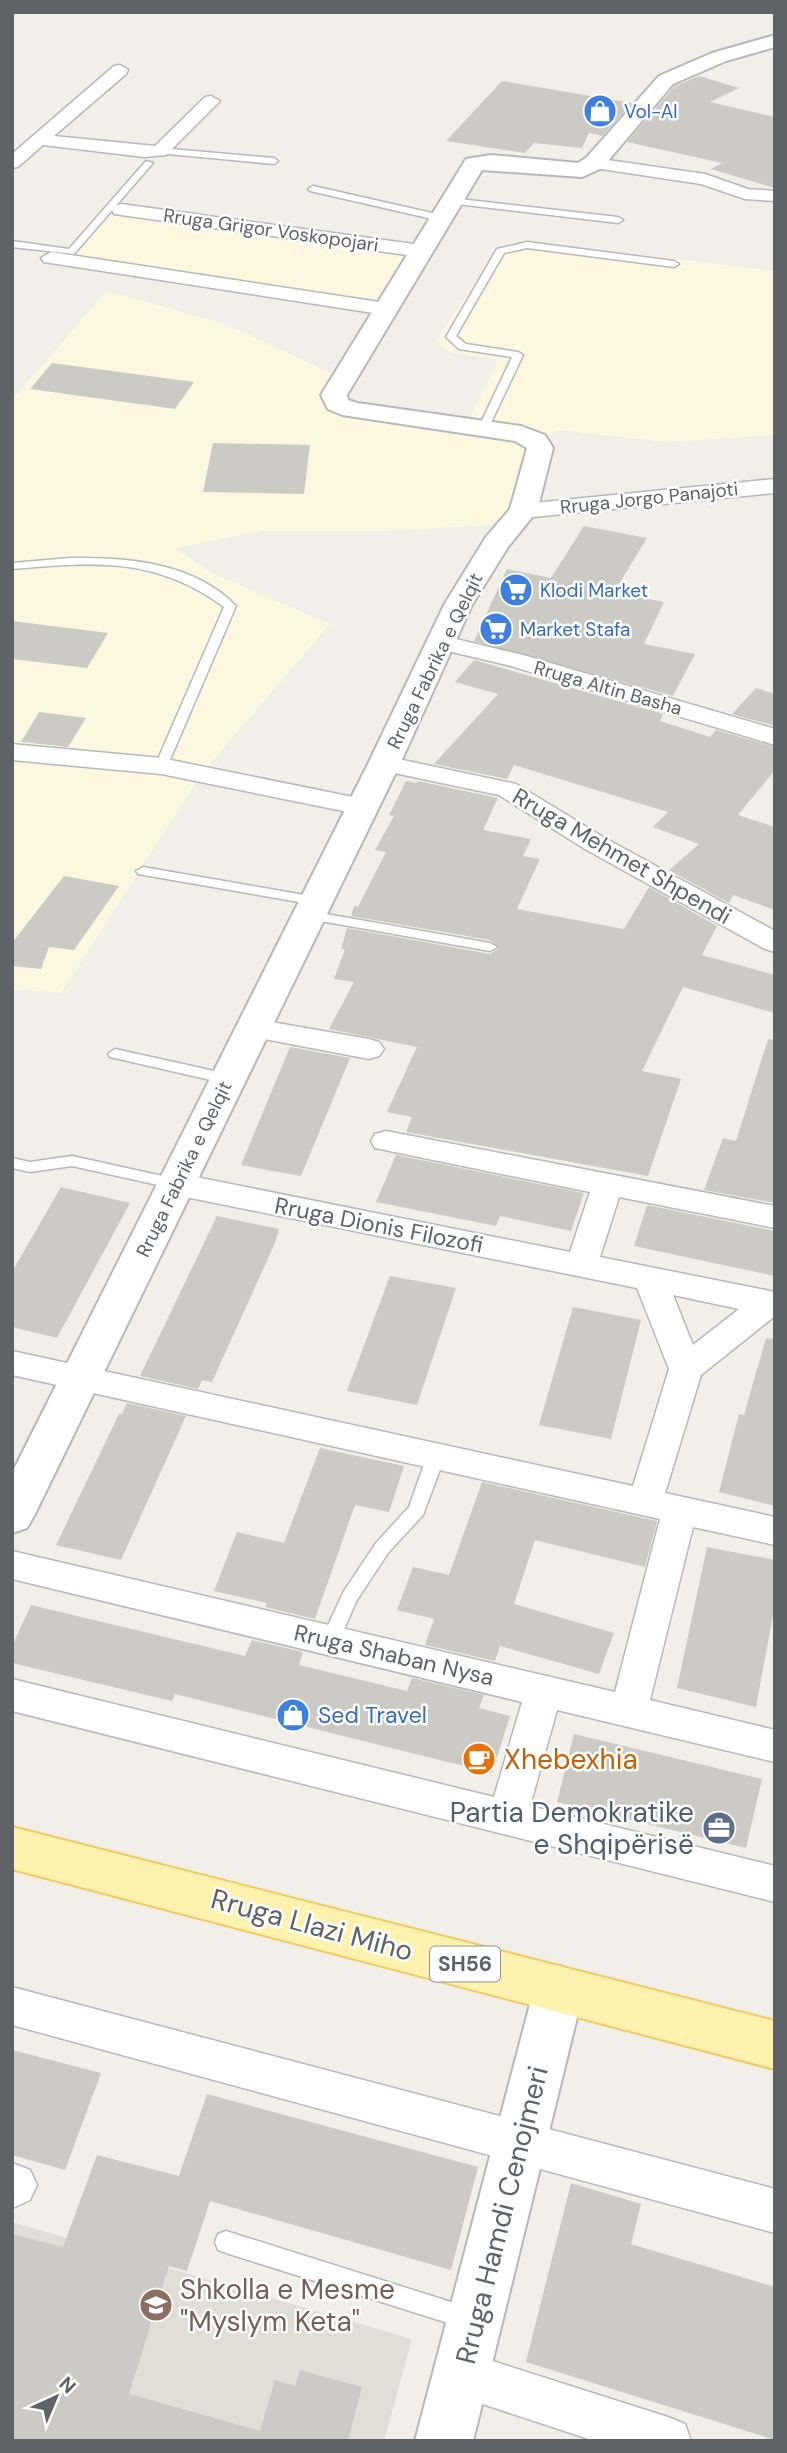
<svg xmlns="http://www.w3.org/2000/svg" width="787" height="2453" font-family="'DM Sans',sans-serif">
<style>
.commercial{fill:#fef7e0}
.education{fill:#e1ded6}
.building{fill:#cccac5}
.lines{fill:none;stroke-linecap:round;stroke-linejoin:round}
.service-casing{stroke:#b5b8bc;stroke-width:3}
.minor-casing{stroke:#b5b8bc;stroke-width:3}
.tertiary-casing{stroke:#b5b8bc;stroke-width:4}
.primary-casing{stroke:#f2c960;stroke-width:4}
.service{fill:#fff;fill-rule:evenodd}
.minor{fill:#fff;fill-rule:evenodd}
.tertiary{fill:#fff;fill-rule:evenodd}
.primary{fill:#fff2af;fill-rule:evenodd}
.labels{text-anchor:middle;dominant-baseline:central;stroke-width:5;stroke-linejoin:round;paint-order:stroke}
.far-shop-label{font-size:19px;fill:#366cbe;stroke:#fff;text-anchor:start}
.far-street-label{font-size:19px;fill:#5f6368;stroke:#fff}
.shield{fill:#fff;stroke:#8f9295;stroke-width:2}
.shield-label{font-size:21px;font-weight:bold;fill:#5f6368}
.street-label{font-size:23px;fill:#5f6368;stroke:#fff}
.shop-label{font-size:23px;fill:#366cbe;stroke:#fff;text-anchor:start}
.near-food-label{font-size:28px;fill:#c56008;stroke:#fff;text-anchor:start}
.near-service-label{font-size:28px;fill:#4e5e75;stroke:#fff;text-anchor:end}
.near-street-label{font-size:28px;fill:#5f6368;stroke:#fff}
.near-education-label{font-size:28px;fill:#785e54;stroke:#fff;text-anchor:start}
</style>
<rect width="100%" height="100%" fill="#f1efe8"/>
<g class="commercial">
<polygon points="107,208 421,251 386,309 107,266 71,252"/>
<polygon points="526,241 775,271 775,435 666,442 559,430 536,441 512,524 380,531 263,531 174,548 212,573 330,624 202,773 61,993 12,989 12,400 107,291 226,324 343,379 333,400 467,425 499,359 452,353 436,341 499,247"/>
</g>
<polygon class="education" points="12,2222 412,2339 384,2441 12,2441"/>
<g class="building">
<polygon points="699,76 739,88 710,102 775,117 775,188 711,169 722,163 627,142 675,86"/>
<polygon points="502,81 632,103 602,136 589,133 582,148 534,143 525,153 446,141"/>
<polygon points="52,363 194,382 175,409 30,389"/>
<polygon points="213,443 310,445 304,494 203,492"/>
<polygon points="584,526 647,538 614,592 664,602 644,644 695,654 673,696 474,641 507,569 551,578"/>
<polygon points="12,621 108,633 87,668 12,659"/>
<polygon points="474,660 663,714 660,721 710,737 716,730 775,747 775,770 738,815 775,827 775,910 733,895 729,903 669,870 699,844 653,827 668,812 514,765 507,779 434,764 498,694 455,682"/>
<polygon points="756,688 775,694 775,726 732,714"/>
<polygon points="39,712 86,718 68,747 21,742"/>
<polygon points="406,781 416,783 418,781 498,798 483,830 531,839 523,856 540,859 517,909 624,929 649,887 717,926 702,955 775,975 775,1013 683,987 642,1071 681,1079 648,1176 406,1132 412,1117 387,1112 417,1047 329,1029 354,982 334,979 345,949 341,949 347,928 490,954 499,948 490,940 351,916 354,906 358,907 386,852 375,850 394,816 389,815"/>
<polygon points="64,876 119,886 74,950 49,947 41,969 12,966 12,943"/>
<polygon points="768,1039 775,1040 775,1203 704,1190 723,1138 736,1141"/>
<polygon points="290,1047 350,1058 301,1176 241,1165"/>
<polygon points="396,1155 584,1193 571,1231 500,1216 496,1226 376,1202"/>
<polygon points="61,1187 130,1203 57,1338 12,1327 12,1272"/>
<polygon points="647,1205 775,1231 775,1276 634,1246"/>
<polygon points="217,1216 279,1229 275,1243 212,1382 202,1380 198,1389 140,1376"/>
<polygon points="390,1276 456,1288 417,1405 347,1391"/>
<polygon points="573,1307 641,1320 611,1439 539,1425"/>
<polygon points="766,1338 775,1339 775,1506 719,1492 739,1414 744,1415"/>
<polygon points="127,1403 186,1416 121,1560 56,1545 119,1414 122,1414"/>
<polygon points="320,1448 404,1466 389,1512 355,1505 315,1619 265,1607 267,1603 214,1591 237,1532 284,1543"/>
<polygon points="482,1482 657,1521 645,1567 535,1540 514,1604 614,1633 599,1674 500,1646 495,1661 425,1645 434,1619 397,1610 413,1567 449,1575"/>
<polygon points="707,1547 775,1560 775,1604 756,1707 677,1688"/>
<polygon points="31,1605 245,1656 252,1640 303,1652 299,1665 407,1691 412,1678 484,1695 479,1708 510,1716 492,1773 175,1694 172,1701 12,1663 12,1646"/>
<polygon points="574,1734 762,1779 746,1848 557,1802"/>
<polygon points="12,2050 101,2073 65,2170 12,2155"/>
<polygon points="207,2094 478,2167 451,2270 210,2201 187,2271 169,2266 129,2394 260,2431 275,2380 295,2386 300,2370 362,2387 348,2441 12,2441 12,2234 63,2247 97,2155 179,2176"/>
<polygon points="571,2183 641,2204 631,2244 775,2287 775,2440 526,2362"/>
</g>
<g class="lines">
<defs>
<g id="service">
<polygon points="160,148 274,158 278,161 274,164 157,153 157,149"/>
<polygon points="146,161 153,163 74,254 12,247 12,241 69,249"/>
<polygon points="313,186 441,215 446,218 441,221 310,191 308,189"/>
<polygon points="451,198 618,217 623,220 618,223 448,203 448,199"/>
<polygon points="527,242 674,261 679,264 674,267 527,248 504,253 456,336 466,344 518,352 523,355 489,427 484,430 479,427 512,357 459,349 446,337 497,249"/>
<path d="M 70,558 C 126,557 194,562 236,606 L 166,769 L 156,769 L 155,766 L 224,607 C 155,556 93,562 12,569 L 12,563 Z"/>
<polygon points="143,867 316,897 323,901 316,905 138,874 136,871"/>
<polygon points="309,911 490,943 497,947 490,951 304,918 302,915"/>
<polygon points="115,1049 228,1074 235,1079 228,1084 110,1057 108,1054"/>
<polygon points="72,1156 176,1179 184,1184 176,1189 72,1166 30,1172 12,1168 12,1158 30,1162"/>
<polygon points="436,1449 442,1451 445,1456 423,1515 388,1553 357,1600 337,1645 330,1648 323,1645 321,1640 344,1591 376,1543 409,1507 427,1456 430,1451"/>
<polygon points="226,2231 467,2307 475,2310 478,2318 475,2326 467,2329 226,2253 218,2250 215,2242 218,2234"/>
</g>
<g id="minor">
<polygon points="120,65 128,70 126,74 54,136 155,146 205,97 211,96 220,101 166,155 144,157 43,145 18,167 12,168 12,154 114,66"/>
<polygon points="594,158 705,174 748,189 775,191 775,201 745,199 701,184 588,167 585,163"/>
<polygon points="121,204 421,245 430,251 421,257 114,214 112,210 114,206"/>
<polygon points="51,252 386,303 396,309 386,315 44,262 41,258"/>
<polygon points="775,479 775,493 523,518 515,516 512,511 515,506 523,504"/>
<polygon points="439,635 523,655 775,729 775,745 507,665 431,647 427,642 431,637"/>
<polygon points="12,744 161,758 363,799 372,801 376,807 372,813 363,815 161,774 12,760"/>
<polygon points="384,756 516,784 603,837 775,931 775,952 765,949 585,849 499,795 375,769 371,764 375,759"/>
<polygon points="254,1019 369,1039 379,1042 384,1049 379,1056 369,1059 244,1035 240,1028 244,1021"/>
<path d="M 386,1131 L 775,1206 L 775,1228 L 619,1197 L 600,1257 L 775,1292 L 775,1316 L 701,1375 L 665,1493 L 775,1517 L 775,1545 L 693,1527 L 650,1700 L 775,1730 L 775,1762 L 557,1710 L 530,1806 L 775,1866 L 775,1902 L 12,1711 L 12,1679 L 494,1797 L 522,1702 L 12,1579 L 12,1551 L 615,1692 L 660,1519 L 12,1375 L 12,1351 L 633,1486 L 669,1369 L 637,1288 L 176,1195 L 165,1192 L 161,1184 L 165,1176 L 176,1173 L 570,1252 L 590,1192 L 375,1148 L 371,1141 L 375,1134 ZM 673,1295 L 739,1309 L 693,1345 Z"/>
<polygon points="12,1987 775,2189 775,2233 12,2025"/>
<polygon points="12,2163 30,2170 37,2185 30,2200 15,2207 12,2206"/>
<polygon points="461,2351 668,2417 685,2424 691,2441 595,2441 461,2397 445,2390 438,2374 445,2358"/>
</g>
<g id="tertiary">
<polygon points="775,35 775,47 726,61 673,84 602,168 582,177 482,170 347,395 348,400 357,403 521,426 545,435 553,448 537,511 508,547 472,605 400,764 34,1516 27,1528 12,1533 12,1473 368,764 444,605 486,537 510,509 527,448 515,441 342,415 328,409 321,395 466,159 491,155 578,163 586,158 659,76 712,53"/>
<polygon points="559,1966 577,1972 584,1989 473,2441 415,2441 534,1989 541,1972"/>
</g>
<polygon id="primary" points="12,1827 775,2021 775,2069 12,1869"/>
</defs>
<use href="#service" class="service-casing"/>
<use href="#minor" class="minor-casing"/>
<use href="#tertiary" class="tertiary-casing"/>
<use href="#primary" class="primary-casing"/>
<use href="#service" class="service"/>
<use href="#minor" class="minor"/>
<use href="#tertiary" class="tertiary"/>
<use href="#primary" class="primary"/>
</g>
<defs>
<symbol id="shop-disc" viewBox="-11 -11 22 22"><circle r="9.5" fill="#3f7fe0" stroke="#fff"/><path d="M-5-2.5h2.3a2.7 3.5 0 0 1 5.4 0H5L5.5 6h-11ZM-1.5-2.5h3a1.5 2.3 0 0 0-3 0Z" fill="#fff"/></symbol>
<symbol id="supermarket-disc" viewBox="-11 -11 22 22"><circle r="9.5" fill="#3f7fe0" stroke="#fff"/><path d="M-6-5.5h2.5l.6 2H6L4.5 2H-2.5L-4.4-4H-6ZM-1.5 3.2a1.3 1.3 0 1 0 .1 0ZM3 3.2a1.3 1.3 0 1 0 .1 0Z" fill="#fff"/></symbol>
<symbol id="cafe-disc" viewBox="-11 -11 22 22"><circle r="9.5" fill="#e8710a" stroke="#fff"/><path d="M-5.5-4.5H6V0H3Q3 3.5 0 3.5H-2.5Q-5.5 3.5-5.5 0ZM3-3.2v2h1.7v-2ZM-6 4.5H4V6H-6Z" fill="#fff"/></symbol>
<symbol id="office-disc" viewBox="-11 -11 22 22"><circle r="9.5" fill="#5c6f8a" stroke="#fff"/><path d="M-6-3h4V-5.5h4V-3h4V5H-6ZM-1-4.5V-3h2v-1.5ZM-6 0V1H6V0Z" fill="#fff"/></symbol>
<symbol id="school-disc" viewBox="-11 -11 22 22"><circle r="9.5" fill="#8d6e63" stroke="#fff"/><path d="M0-5L7-2L0 1L-7-2ZM-4 1L0 2.5L4 1V4Q0 6-4 4Z" fill="#fff"/></symbol>
</defs>
<g fill-rule="evenodd">
<use href="#shop-disc" x="581" y="92" width="38" height="38"/>
<use href="#supermarket-disc" x="497" y="571" width="38" height="38"/>
<use href="#supermarket-disc" x="477" y="610" width="38" height="38"/>
<use href="#shop-disc" x="274" y="1696" width="38" height="38"/>
<use href="#cafe-disc" x="460" y="1740" width="38" height="38"/>
<use href="#office-disc" x="700" y="1809" width="38" height="38"/>
<use href="#school-disc" x="137" y="2286" width="38" height="38"/>
</g>
<g class="labels">
<g class="far-shop-label">
<text x="624" y="111">Vol-Al</text>
<text x="540" y="590">Klodi Market</text>
<text x="520" y="629">Market Stafa</text>
</g>
<g class="far-street-label">
<text transform="translate(271 230) rotate(8)">Rruga Grigor Voskopojari</text>
<text transform="translate(649 498) rotate(-6)">Rruga Jorgo Panajoti</text>
<text transform="translate(435 661) rotate(-64)">Rruga Fabrika e Qelqit</text>
<text transform="translate(608 688) rotate(16)">Rruga Altin Basha</text>
<text transform="translate(184 1169) rotate(-64)">Rruga Fabrika e Qelqit</text>
</g>
<rect class="shield" x="430" y="1946.5" width="70" height="35" rx="5"/>
<g class="shield-label">
<text x="465" y="1964">SH56</text>
</g>
<g class="street-label">
<text transform="translate(622 856) rotate(30)">Rruga Mehmet Shpendi</text>
<text transform="translate(379 1225) rotate(11)">Rruga Dionis Filozofi</text>
<text transform="translate(394 1655) rotate(13)">Rruga Shaban Nysa</text>
</g>
<g class="shop-label">
<text x="318" y="1715">Sed Travel</text>
</g>
<g class="near-food-label">
<text x="504" y="1759">Xhebexhia</text>
</g>
<g class="near-service-label">
<text x="694" y="1812">Partia Demokratike<tspan x="694" dy="32">e Shqipërisë</tspan></text>
</g>
<g class="near-street-label">
<text transform="translate(312 1925) rotate(15)">Rruga Llazi Miho</text>
<text transform="translate(502 2215) rotate(-76)">Rruga Hamdi Cenojmeri</text>
</g>
<g class="near-education-label">
<text x="180" y="2289">Shkolla e Mesme<tspan x="180" dy="32">"Myslym Keta"</tspan></text>
</g>
</g>
<rect width="787" height="2453" fill="none" stroke="#5f6368" stroke-width="28"/>
<g transform="translate(56 2397) rotate(44)" stroke="#ffffff" stroke-width="5" paint-order="stroke">
<path d="M0-5L12 26L0 18L-12 26Z" fill="#5f6368"/>
<text y="-10" font-size="19" font-weight="bold" text-anchor="middle" fill="#5f6368">N</text>
</g>
</svg>
